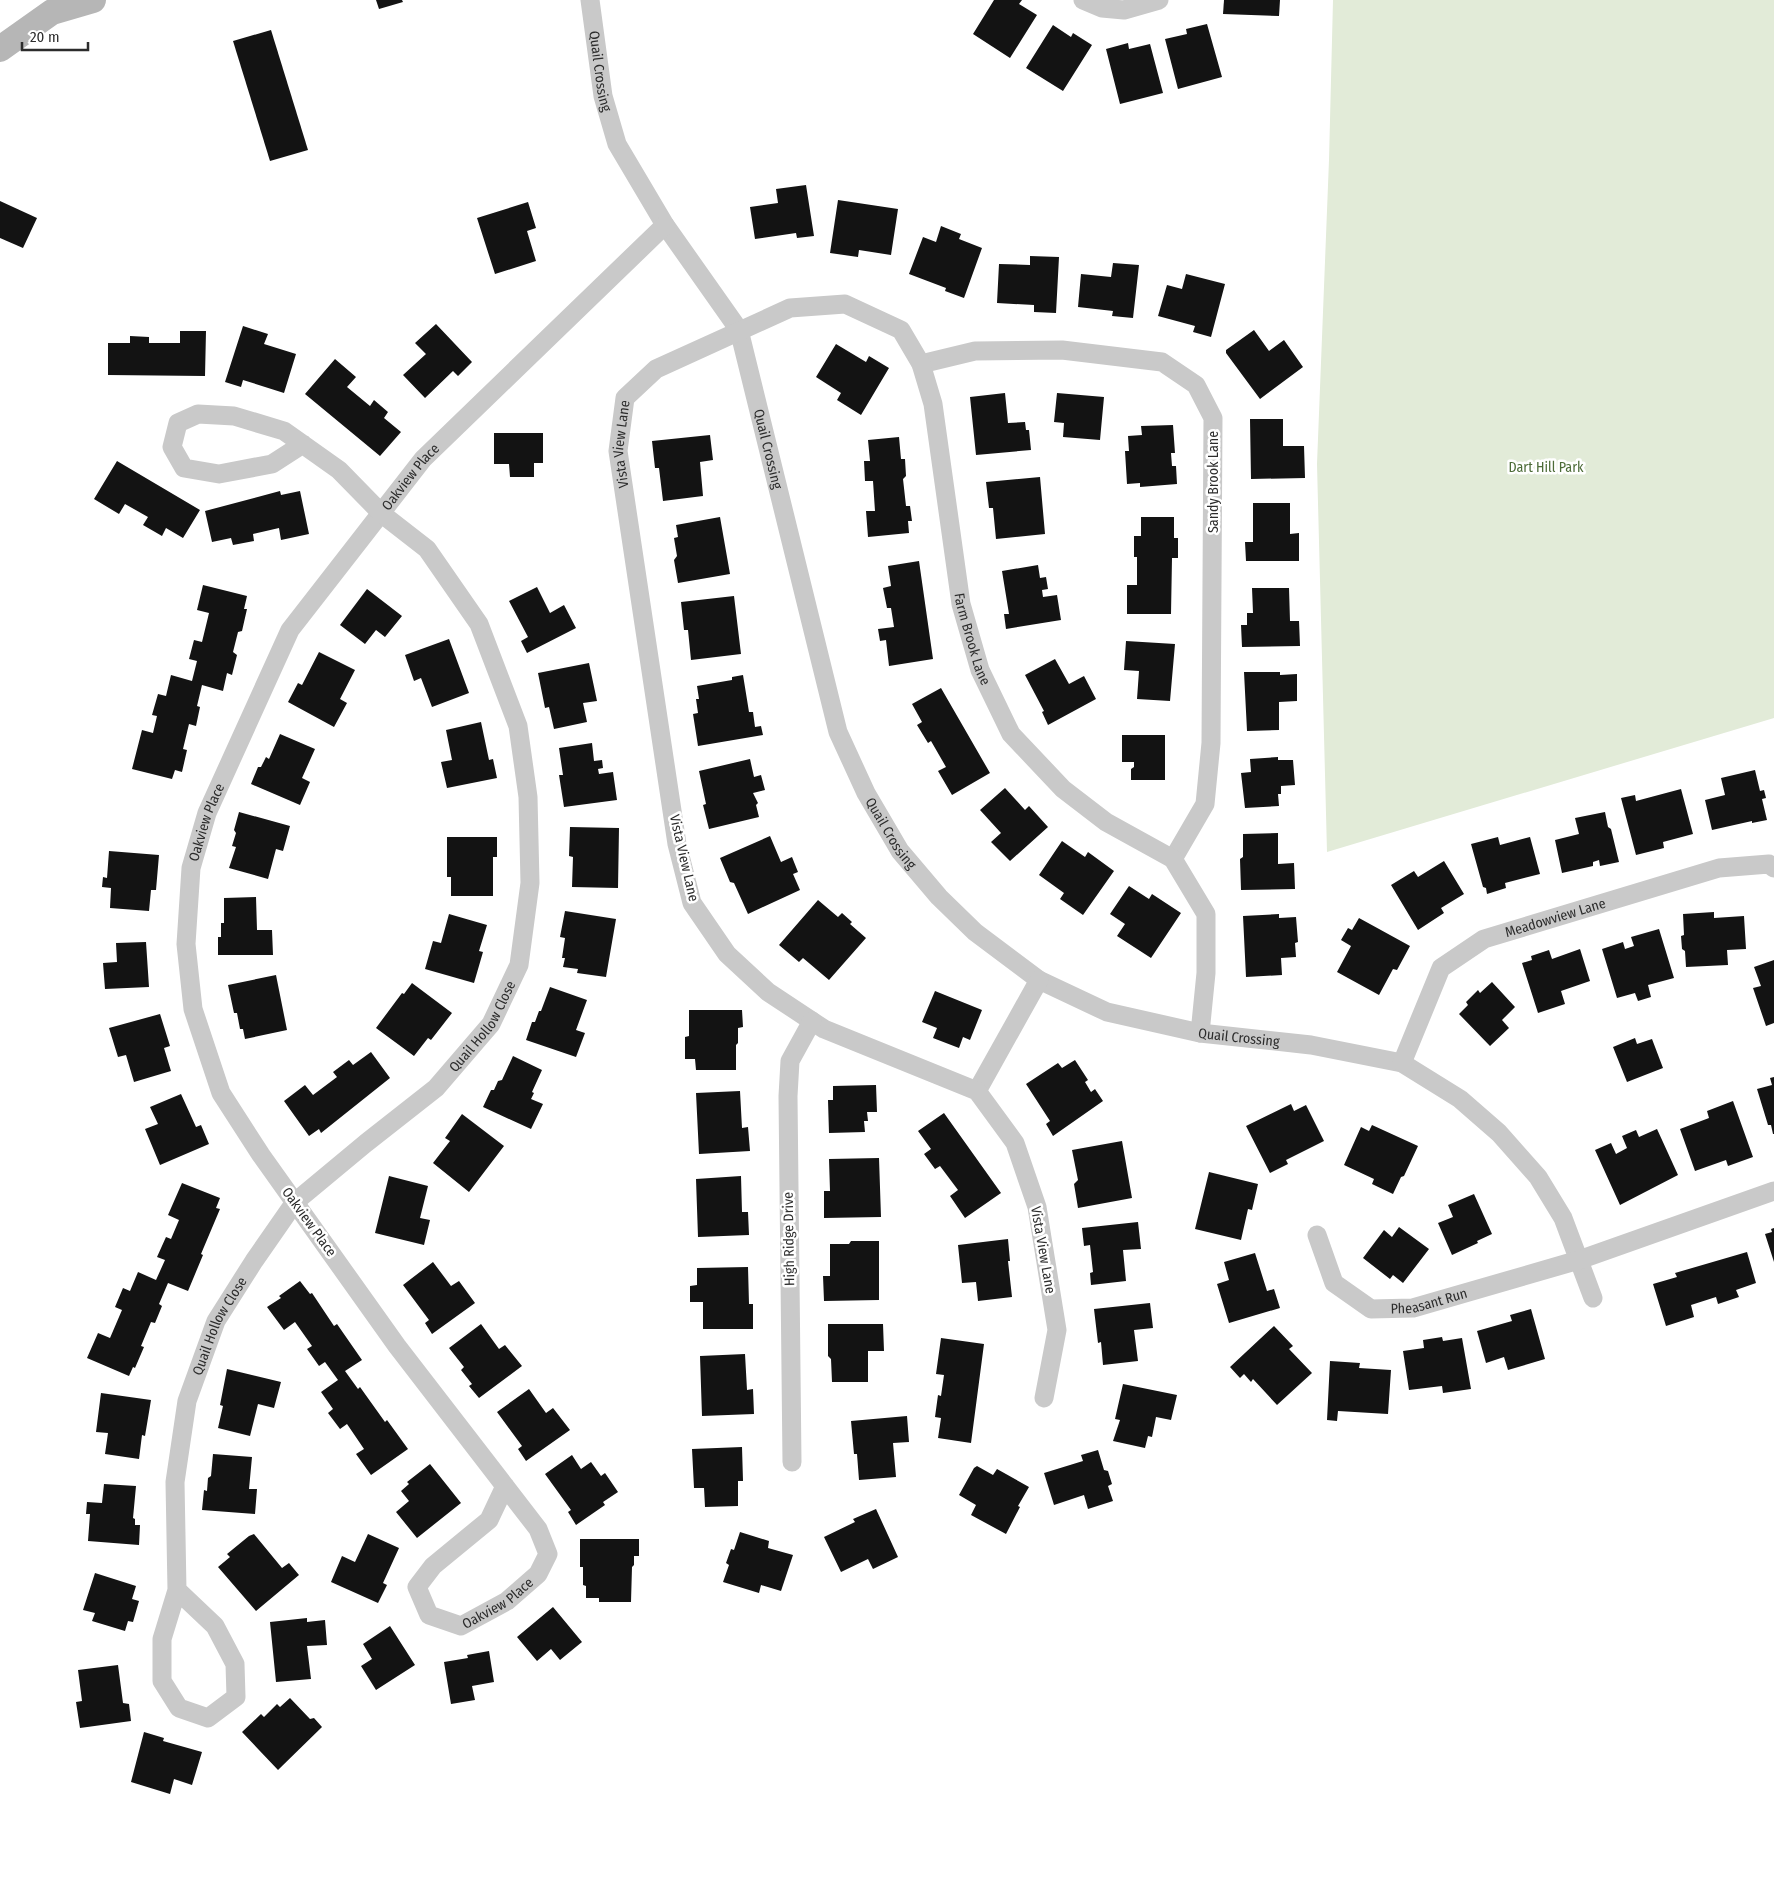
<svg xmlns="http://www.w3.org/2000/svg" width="1774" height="1892" font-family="'Fira Sans Condensed',sans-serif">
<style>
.green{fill:#e2ebd8}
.building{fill:#131313}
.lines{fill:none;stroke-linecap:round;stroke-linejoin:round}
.street{stroke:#c9c9c9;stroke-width:19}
.secondary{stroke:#b6b6b6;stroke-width:26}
.labels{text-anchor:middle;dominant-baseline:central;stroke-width:5;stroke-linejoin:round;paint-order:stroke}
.street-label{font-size:14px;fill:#2c2c2c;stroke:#fff}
.park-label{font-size:14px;fill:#4c6b37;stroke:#fff}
</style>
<rect width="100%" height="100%" fill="#fff"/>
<polygon class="green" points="1333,0 1774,0 1774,718 1327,852 1317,464 1329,160"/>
<g class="building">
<polygon points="376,0 402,0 403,2 379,9"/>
<polygon points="994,0 1022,0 1019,4 1037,15 1010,58 973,34"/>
<polygon points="1224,0 1280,0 1279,16 1223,14"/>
<polygon points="1207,24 1222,77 1178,89 1165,39 1187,34 1186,29"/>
<polygon points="1053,25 1071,37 1073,33 1092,45 1063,91 1026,68"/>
<polygon points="271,30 308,150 270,161 233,41"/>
<polygon points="1128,43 1129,49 1150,44 1163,93 1120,104 1106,49"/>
<polygon points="806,185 814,236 797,238 796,233 755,239 750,207 778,203 776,189"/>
<polygon points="838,200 898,209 891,255 859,250 858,257 830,253"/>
<polygon points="0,201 37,218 23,248 0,238"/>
<polygon points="528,202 536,228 527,231 536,261 495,274 477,218"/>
<polygon points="941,226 961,234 959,239 982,248 964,298 945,291 946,288 909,274 923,237 936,242"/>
<polygon points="1030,256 1059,257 1056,313 1034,312 1034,305 997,303 999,264 1030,265"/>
<polygon points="1113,263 1139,265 1133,318 1112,316 1113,311 1078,307 1081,274 1111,277"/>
<polygon points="1186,274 1225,284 1211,337 1193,332 1195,326 1158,316 1167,285 1182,289"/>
<polygon points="436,324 472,362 458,376 453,371 425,398 403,375 426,354 415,343"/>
<polygon points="243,326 268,334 264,344 296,354 284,393 243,380 241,387 225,382"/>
<polygon points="1254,330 1269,351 1284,340 1303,367 1260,399 1226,353 1226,350"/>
<polygon points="180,331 206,331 205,376 108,375 108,343 130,343 130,336 149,337 149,343 180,343"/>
<polygon points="836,344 866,362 869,356 889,368 861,415 837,400 841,393 816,377"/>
<polygon points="335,359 356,377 347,387 370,406 374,400 388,412 384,418 401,432 380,456 305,394"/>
<polygon points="1005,393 1008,423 1025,422 1026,430 1029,430 1031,450 976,455 970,397"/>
<polygon points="1057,393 1104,397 1100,440 1063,437 1064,423 1054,422"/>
<polygon points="1250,419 1283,419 1283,446 1304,446 1305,478 1251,479"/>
<polygon points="1173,425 1175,453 1171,453 1172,466 1176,466 1177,484 1140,487 1140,483 1127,484 1125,451 1129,451 1128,436 1142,435 1141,426"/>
<polygon points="494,433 543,433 543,463 534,463 534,477 510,477 509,464 494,464"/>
<polygon points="710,435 713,460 700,462 703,496 663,501 659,468 655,468 652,441"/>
<polygon points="899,437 901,459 905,459 906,476 903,479 906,506 910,506 912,521 908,521 909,533 868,537 866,511 875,511 873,481 865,481 864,461 870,461 868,440"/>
<polygon points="117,461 200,510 183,538 166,528 162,536 143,525 148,517 125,504 119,514 94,499"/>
<polygon points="1040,477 1045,534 996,539 993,508 989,508 986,482"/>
<polygon points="280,491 281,495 300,491 309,534 281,540 279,528 253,534 254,541 233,545 231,538 212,542 205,511"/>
<polygon points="1253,503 1290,503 1290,534 1299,533 1299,561 1246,561 1245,542 1253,542"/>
<polygon points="720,517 730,574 678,583 674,560 677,556 674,538 678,537 676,525"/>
<polygon points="1141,517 1174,517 1174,538 1178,538 1178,558 1172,558 1171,614 1127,614 1127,585 1137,585 1137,557 1134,557 1134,536 1141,536"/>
<polygon points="919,561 933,659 889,666 886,640 880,641 878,629 894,627 891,608 887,608 883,588 891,586 888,566"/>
<polygon points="1038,565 1040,578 1046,577 1048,589 1042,590 1043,597 1057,595 1061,620 1006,629 1004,614 1009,614 1002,571"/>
<polygon points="203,585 247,596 244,609 247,609 242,631 238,632 233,652 237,655 232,675 227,673 223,691 202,685 197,706 200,707 196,726 189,724 183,749 187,750 182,772 175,770 172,779 132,769 142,730 153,733 157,716 152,715 158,694 166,696 171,675 192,681 197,661 189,659 194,640 202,642 209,613 197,610"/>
<polygon points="537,587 550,613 564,605 576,628 527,653 521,641 528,637 509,601"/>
<polygon points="1252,588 1289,588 1290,621 1299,621 1300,646 1242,647 1241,625 1247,625 1247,613 1253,613"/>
<polygon points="367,589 402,616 385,637 376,630 365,644 340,625"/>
<polygon points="734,596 741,654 691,660 688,630 684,630 681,602"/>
<polygon points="449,639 469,693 432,707 421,678 414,681 405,655"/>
<polygon points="1126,641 1175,644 1170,701 1137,699 1139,671 1124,670"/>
<polygon points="319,652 355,670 340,699 347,703 334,727 288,702 298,683 302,685"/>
<polygon points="1055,659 1069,684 1084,676 1096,699 1048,725 1042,712 1044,711 1025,675"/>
<polygon points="589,663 597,701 583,703 587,722 554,729 549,707 545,708 538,673"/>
<polygon points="1244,672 1280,672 1280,675 1297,674 1297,701 1279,702 1279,730 1247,731"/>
<polygon points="743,675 749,712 753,712 755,727 761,726 763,735 698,746 693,714 698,713 696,699 699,699 697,686 732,680 732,677"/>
<polygon points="941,688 990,773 952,795 938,771 946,767 931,741 928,743 917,725 922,722 912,704"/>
<polygon points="481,722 489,760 493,759 497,778 447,788 441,762 452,760 446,730"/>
<polygon points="280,734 315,749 302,778 310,782 300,805 251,784 258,767 261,767 266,757 269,759"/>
<polygon points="1122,735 1165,735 1165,780 1131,780 1131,769 1134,767 1134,762 1122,762"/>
<polygon points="592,743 594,761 602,760 603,768 598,769 599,774 613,772 617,800 564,807 559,775 563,775 559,748"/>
<polygon points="1278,757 1278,760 1293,760 1295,785 1281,786 1281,794 1278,794 1279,806 1245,808 1241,773 1251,772 1250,759"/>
<polygon points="750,759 754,777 761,775 765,790 753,793 758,803 756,805 759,817 709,829 703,805 706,804 699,771"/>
<polygon points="1755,770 1760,791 1764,790 1766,798 1762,799 1767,820 1752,823 1752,821 1712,830 1705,800 1725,795 1721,778"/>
<polygon points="1005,788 1025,810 1029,806 1048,827 1010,861 991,842 1001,833 980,810"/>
<polygon points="1681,789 1693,834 1663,842 1664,848 1636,855 1621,798 1635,795 1636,801"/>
<polygon points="239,812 290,826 283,851 276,849 268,879 229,868 236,847 232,846 236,833 234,830"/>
<polygon points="1605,812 1608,827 1611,829 1619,862 1600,866 1599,860 1593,862 1593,866 1562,873 1555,840 1579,834 1575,818"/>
<polygon points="570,827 619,828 618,888 572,887 573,857 569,856"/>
<polygon points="1278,833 1278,864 1294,863 1295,889 1241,890 1240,859 1243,857 1243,834"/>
<polygon points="770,836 781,862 792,857 798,872 793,874 800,890 748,914 734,883 730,882 720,858"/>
<polygon points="447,837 497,837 497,857 493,857 493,896 451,896 451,877 447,877"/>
<polygon points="1498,837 1500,845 1530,837 1540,874 1505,883 1506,888 1487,894 1486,888 1483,887 1471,844"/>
<polygon points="1062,841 1085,857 1088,852 1114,871 1083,915 1060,899 1064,893 1039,875"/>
<polygon points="109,851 159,855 156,890 151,890 149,911 110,908 111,888 102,887 103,877 107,878"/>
<polygon points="1444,861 1464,894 1441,908 1444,913 1418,930 1391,885 1414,871 1418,877"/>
<polygon points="1129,886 1149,899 1152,894 1181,913 1151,958 1117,936 1125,924 1110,914"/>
<polygon points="256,897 257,930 272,930 273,955 218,955 218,937 221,937 221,923 224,923 224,898"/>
<polygon points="818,900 838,917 842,913 852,922 850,924 866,938 829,980 803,958 799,962 779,945"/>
<polygon points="565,911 616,919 606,977 577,973 578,969 563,967 565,958 562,958 565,938 560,937"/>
<polygon points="1714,912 1714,918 1744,916 1746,949 1727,950 1728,965 1686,967 1685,951 1682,949 1681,936 1684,935 1683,914"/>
<polygon points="449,914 487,925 479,951 483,952 474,983 425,969 433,941 441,943"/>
<polygon points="1279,914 1279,918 1296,917 1298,942 1295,943 1296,957 1281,958 1282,975 1246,977 1243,916"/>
<polygon points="1359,918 1410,946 1397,970 1393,969 1379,995 1337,972 1351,946 1341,940 1348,928 1352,930"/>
<polygon points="1659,929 1674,978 1648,985 1651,997 1638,1001 1635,993 1617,998 1602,949 1623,942 1625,949 1634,946 1631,937"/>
<polygon points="146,942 149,987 105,989 103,963 117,962 116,943"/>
<polygon points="1580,949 1590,981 1561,991 1565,1004 1538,1013 1522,963 1532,960 1531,956 1549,950 1552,959"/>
<polygon points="1774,960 1774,1023 1766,1026 1753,988 1761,986 1754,967"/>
<polygon points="276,975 287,1030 245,1039 243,1029 240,1029 237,1013 234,1013 228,985"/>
<polygon points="1492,982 1515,1007 1502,1020 1509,1028 1490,1046 1459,1014 1468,1005 1466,1002 1478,990 1480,993"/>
<polygon points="412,983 452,1013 431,1040 428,1038 414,1056 376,1028 402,993 404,994"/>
<polygon points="550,987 587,1000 576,1030 585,1033 576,1057 526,1040 532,1022 535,1022 539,1011 541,1011"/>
<polygon points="935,991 982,1010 970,1040 963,1037 959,1048 933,1038 937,1028 922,1022"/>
<polygon points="689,1010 742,1010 743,1027 738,1028 738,1043 736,1045 736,1070 696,1070 695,1059 685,1059 685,1037 689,1036"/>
<polygon points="160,1014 170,1046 164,1048 171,1071 134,1082 126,1055 118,1057 109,1028"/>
<polygon points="1635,1038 1637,1044 1652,1039 1663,1068 1627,1082 1613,1047"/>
<polygon points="371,1052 390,1078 321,1133 319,1129 309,1136 284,1101 305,1085 313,1095 337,1077 333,1072 349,1060 353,1065"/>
<polygon points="513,1056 542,1070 532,1092 534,1093 531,1099 543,1104 531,1129 483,1107 491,1090 494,1090 498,1081 502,1080"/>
<polygon points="1075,1060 1088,1080 1085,1082 1091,1092 1095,1089 1103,1101 1053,1136 1046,1124 1050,1121 1026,1084 1058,1063 1062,1068"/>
<polygon points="1774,1077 1774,1134 1773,1134 1771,1125 1768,1125 1757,1089 1772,1085 1770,1078"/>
<polygon points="876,1085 877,1112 867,1112 868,1121 864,1121 865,1132 829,1133 828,1100 833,1100 833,1086"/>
<polygon points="740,1091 742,1128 748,1127 750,1151 699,1154 696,1093"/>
<polygon points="181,1094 196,1127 201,1125 209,1144 160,1165 145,1129 158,1124 150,1107"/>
<polygon points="1733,1101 1753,1157 1728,1166 1726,1160 1695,1171 1680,1129 1709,1118 1707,1111"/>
<polygon points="1291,1104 1294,1111 1306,1105 1324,1141 1286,1160 1288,1164 1270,1173 1246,1126"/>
<polygon points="944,1113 1001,1193 965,1218 950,1196 958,1190 940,1166 935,1169 924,1154 931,1149 918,1131"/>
<polygon points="462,1114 504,1146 469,1192 433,1163 450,1141 445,1138"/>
<polygon points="1372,1125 1418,1146 1404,1176 1401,1177 1393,1194 1372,1184 1374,1179 1344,1165 1361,1127 1369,1131"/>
<polygon points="1657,1129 1678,1175 1620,1205 1595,1150 1611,1143 1616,1154 1627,1148 1622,1136 1636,1130 1639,1137"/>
<polygon points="1122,1141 1132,1198 1078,1208 1074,1184 1078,1180 1072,1150"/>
<polygon points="879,1158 881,1217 824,1218 824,1191 830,1191 829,1159"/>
<polygon points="1209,1172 1258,1184 1252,1210 1248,1209 1241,1240 1195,1229"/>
<polygon points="389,1176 428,1186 420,1218 430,1220 424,1245 375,1233"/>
<polygon points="741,1176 742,1212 748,1212 749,1235 698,1237 696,1179"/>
<polygon points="182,1183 220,1198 216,1208 220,1209 201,1254 203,1255 188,1291 168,1283 159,1304 162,1306 155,1323 151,1322 141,1346 144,1347 135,1368 133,1367 129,1376 87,1358 98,1333 110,1338 122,1310 115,1307 123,1288 130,1291 138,1272 156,1280 165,1260 157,1257 166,1237 171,1239 179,1220 168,1215"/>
<polygon points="1474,1194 1492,1234 1477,1241 1478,1243 1452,1255 1438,1223 1453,1217 1448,1205"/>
<polygon points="1138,1222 1141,1249 1123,1250 1126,1281 1091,1285 1090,1273 1093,1272 1090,1245 1084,1246 1082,1228"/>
<polygon points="1399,1227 1429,1249 1403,1283 1393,1275 1390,1279 1363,1258 1384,1230 1392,1237"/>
<polygon points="1774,1228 1774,1262 1765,1234 1772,1232 1771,1229"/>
<polygon points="1008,1239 1010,1261 1008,1261 1012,1297 978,1301 976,1282 962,1283 958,1245"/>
<polygon points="851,1241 879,1241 879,1300 824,1301 823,1276 830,1276 830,1244 849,1244"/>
<polygon points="1747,1252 1756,1283 1736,1290 1739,1297 1718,1304 1716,1297 1691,1305 1694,1317 1666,1326 1653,1284 1677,1277 1675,1273"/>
<polygon points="1255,1253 1267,1291 1274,1289 1280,1308 1229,1323 1217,1284 1229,1280 1224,1262"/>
<polygon points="433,1262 451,1286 459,1281 475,1303 432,1334 425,1323 429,1320 403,1285"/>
<polygon points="748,1267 749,1304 753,1304 753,1329 703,1329 703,1302 690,1302 690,1286 697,1285 697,1268"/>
<polygon points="300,1281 310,1294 312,1293 334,1326 337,1324 362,1360 345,1371 358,1389 360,1387 385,1422 387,1420 408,1449 371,1475 356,1454 364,1449 347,1424 340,1429 328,1413 333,1409 321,1392 338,1380 325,1362 319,1366 307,1349 312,1346 295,1322 284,1330 267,1307 281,1298 279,1296"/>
<polygon points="1150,1303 1153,1328 1134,1330 1138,1361 1103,1365 1101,1342 1098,1343 1094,1309"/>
<polygon points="1531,1309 1545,1359 1508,1370 1504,1357 1486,1363 1477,1331 1512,1321 1510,1315"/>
<polygon points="481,1324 499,1349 505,1345 522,1366 479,1398 469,1386 472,1384 461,1370 464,1367 449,1348"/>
<polygon points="828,1324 883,1324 884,1351 868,1351 868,1382 832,1382 831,1359 828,1356"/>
<polygon points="1274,1326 1293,1346 1289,1349 1312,1373 1277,1405 1253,1379 1251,1382 1244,1374 1240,1378 1230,1367"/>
<polygon points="1442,1337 1443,1341 1462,1338 1471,1389 1443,1393 1442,1386 1409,1390 1403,1351 1424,1348 1423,1340"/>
<polygon points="941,1338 984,1344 971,1443 938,1438 941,1418 935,1417 938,1395 941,1396 944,1375 936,1374"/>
<polygon points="745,1354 747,1390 753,1389 754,1414 702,1416 700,1356"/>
<polygon points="1330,1361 1360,1363 1359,1368 1391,1370 1388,1414 1338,1411 1337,1421 1327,1420"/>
<polygon points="227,1369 281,1382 274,1408 258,1404 250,1436 218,1428 223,1406 220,1405"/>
<polygon points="1123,1384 1177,1395 1171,1420 1156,1417 1152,1437 1148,1436 1145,1448 1113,1441 1120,1420 1115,1419"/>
<polygon points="529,1389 546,1413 553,1408 570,1430 526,1461 518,1449 522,1446 497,1412"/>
<polygon points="101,1393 151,1400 145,1436 142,1435 139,1459 105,1454 108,1433 96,1432"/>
<polygon points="907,1416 909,1442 893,1443 896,1477 859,1480 857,1454 854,1454 851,1421"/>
<polygon points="742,1447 743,1481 738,1481 738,1506 705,1507 704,1488 694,1488 692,1449"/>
<polygon points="1098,1450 1104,1470 1108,1471 1112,1484 1108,1486 1113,1501 1088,1509 1084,1495 1054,1505 1044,1473 1083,1461 1081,1455"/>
<polygon points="213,1454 252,1457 249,1489 257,1489 255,1514 202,1510 204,1490 207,1491 208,1478 211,1476"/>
<polygon points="572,1455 581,1469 591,1462 601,1476 605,1473 618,1492 603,1502 605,1505 576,1525 568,1512 571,1510 545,1474"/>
<polygon points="430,1464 461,1503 417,1538 396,1512 409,1501 401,1491 409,1484 407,1482"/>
<polygon points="977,1466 993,1475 997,1469 1029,1487 1018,1506 1020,1507 1006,1534 971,1515 976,1505 959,1495 974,1468"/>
<polygon points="104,1484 136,1486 133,1518 135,1519 135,1525 140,1525 139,1545 88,1541 90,1514 86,1514 87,1502 102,1503"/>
<polygon points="876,1509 898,1557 873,1569 868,1559 841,1572 824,1537 855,1522 853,1519"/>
<polygon points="740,1532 769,1541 768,1548 793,1555 781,1591 761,1585 759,1593 723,1582 729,1565 726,1563 731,1549 734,1550"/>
<polygon points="254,1534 282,1568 289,1563 299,1575 256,1611 218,1567 230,1557 227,1554 249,1536"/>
<polygon points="368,1534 399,1548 383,1583 387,1585 378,1603 331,1582 342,1556 355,1562"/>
<polygon points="580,1539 639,1539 639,1556 634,1556 634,1565 632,1567 631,1602 599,1602 599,1598 586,1598 586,1586 583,1585 583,1567 580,1567"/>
<polygon points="95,1573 136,1586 132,1599 139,1601 133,1622 128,1621 125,1631 92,1621 95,1613 83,1610"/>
<polygon points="553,1607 582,1642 560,1660 551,1649 537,1661 517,1637"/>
<polygon points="307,1618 307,1622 325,1620 327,1645 307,1646 311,1679 276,1682 270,1622"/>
<polygon points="390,1626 415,1665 376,1690 361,1666 372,1659 363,1644"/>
<polygon points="489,1651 494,1682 472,1686 475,1700 451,1704 444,1662 468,1658 467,1655"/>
<polygon points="118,1665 123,1703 129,1704 131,1721 80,1728 76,1702 82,1701 78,1670"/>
<polygon points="290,1698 310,1719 314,1718 322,1727 278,1770 242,1732 261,1714 264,1717 277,1704 280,1707"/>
<polygon points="144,1732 164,1738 163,1741 202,1752 192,1785 174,1779 170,1794 131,1782"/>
</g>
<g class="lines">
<g class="street">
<path id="s1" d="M 590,0 L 603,96 L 617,144 L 665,225 L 739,330 L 838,732 L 866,793 L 900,851 L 939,897 L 975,932 L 1039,980 L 1107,1012 L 1200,1033 L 1311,1045 L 1402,1063 L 1460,1099 L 1499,1133 L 1538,1177 L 1563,1218 L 1593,1298"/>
<polyline points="1083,0 1102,8 1124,10 1159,0"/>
<polyline points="921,364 975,351 1062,350 1162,362 1196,385 1213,418 1211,743 1205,804 1173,859"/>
<path id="s2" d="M 1402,1063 L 1441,968 L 1484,939 L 1719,868 L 1769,864 L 1774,868"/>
<polyline points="977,1091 1039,980"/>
<path id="s3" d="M 1317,1235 L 1334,1283 L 1371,1309 L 1413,1308 L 1579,1260 L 1774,1191"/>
<path id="s4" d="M 1044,1398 L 1057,1330 L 1037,1207 L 1015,1143 L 977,1091 L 824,1029 L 768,992 L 727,954 L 692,903 L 677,844 L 618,451 L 625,398 L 656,369 L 790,308 L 845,304 L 901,330 L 921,364 L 933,404 L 961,604 L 980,670 L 1011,734 L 1063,789 L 1106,822 L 1173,859 L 1206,914 L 1206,973 L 1200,1033"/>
<polyline points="792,1462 788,1096 790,1061 812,1021"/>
<path id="s5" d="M 505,1486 L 489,1520 L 433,1566 L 417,1587 L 429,1615 L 461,1626 L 507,1601 L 538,1574 L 548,1554 L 538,1529 L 397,1346 L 261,1155 L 221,1093 L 193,1009 L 186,944 L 191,868 L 207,813 L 290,630 L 423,459 L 665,225"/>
<path id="s6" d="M 177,1590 L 215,1626 L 235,1664 L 236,1697 L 208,1718 L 179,1708 L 162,1681 L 162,1639 L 177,1590 L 175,1482 L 187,1401 L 216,1321 L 254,1261 L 295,1202 L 366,1143 L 436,1088 L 491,1024 L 519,965 L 530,883 L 528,797 L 518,726 L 479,624 L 427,549 L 382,514 L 339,470 L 284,431 L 234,416 L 198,414 L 178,423 L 172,447 L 184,468 L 219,474 L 272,464 L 303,444"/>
</g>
<polyline class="secondary" points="0,49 52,12 93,0"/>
</g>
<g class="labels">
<g class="street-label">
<text stroke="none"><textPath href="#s1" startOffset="72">Quail Crossing</textPath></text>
<text stroke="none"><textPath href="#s4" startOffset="1141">Vista View Lane</textPath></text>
<text stroke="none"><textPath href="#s1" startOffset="492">Quail Crossing</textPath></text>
<text stroke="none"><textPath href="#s5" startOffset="1566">Oakview Place</textPath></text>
<text transform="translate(1213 482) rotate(-90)">Sandy Brook Lane</text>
<text stroke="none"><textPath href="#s4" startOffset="1814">Farm Brook Lane</textPath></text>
<text stroke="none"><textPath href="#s5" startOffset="1161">Oakview Place</textPath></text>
<text stroke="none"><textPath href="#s1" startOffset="898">Quail Crossing</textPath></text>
<text transform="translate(684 858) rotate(77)">Vista View Lane</text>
<text stroke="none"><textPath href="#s2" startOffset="229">Meadowview Lane</textPath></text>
<text stroke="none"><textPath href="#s6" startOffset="996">Quail Hollow Close</textPath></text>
<text stroke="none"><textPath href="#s1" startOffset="1318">Quail Crossing</textPath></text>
<text transform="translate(309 1222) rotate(54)">Oakview Place</text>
<text transform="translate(789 1239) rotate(-91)">High Ridge Drive</text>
<text transform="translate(1043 1250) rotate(80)">Vista View Lane</text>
<text stroke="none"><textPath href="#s3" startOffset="155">Pheasant Run</textPath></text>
<text stroke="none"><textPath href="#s6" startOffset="591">Quail Hollow Close</textPath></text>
<text stroke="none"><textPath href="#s5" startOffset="244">Oakview Place</textPath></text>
</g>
<g class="park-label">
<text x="1546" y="467">Dart Hill Park</text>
</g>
</g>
<path d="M22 42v8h66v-8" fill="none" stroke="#2c2c2c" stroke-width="2.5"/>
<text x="30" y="42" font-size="15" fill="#2c2c2c" stroke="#ffffff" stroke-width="4" paint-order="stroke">20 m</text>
</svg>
